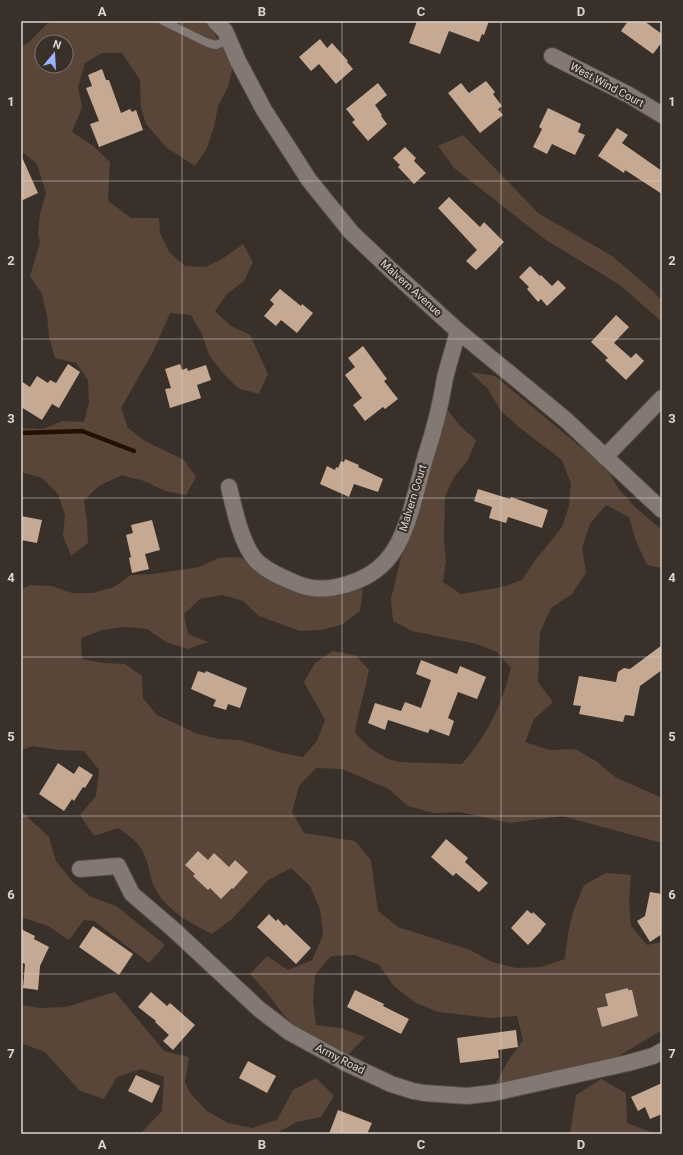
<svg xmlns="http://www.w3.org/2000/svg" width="683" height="1155" font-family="Roboto,sans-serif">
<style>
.green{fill:#594638;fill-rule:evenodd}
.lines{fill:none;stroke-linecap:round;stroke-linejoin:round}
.stream{stroke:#241001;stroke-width:4.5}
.building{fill:#c5a993}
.service-casing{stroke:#544d47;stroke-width:10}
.minor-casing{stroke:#544d47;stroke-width:18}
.service{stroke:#847972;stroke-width:8}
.minor{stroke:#847972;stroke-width:16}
.grid{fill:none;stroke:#dbd5d1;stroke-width:1;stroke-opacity:0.55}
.labels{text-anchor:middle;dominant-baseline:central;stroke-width:4;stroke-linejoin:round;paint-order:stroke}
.street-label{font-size:11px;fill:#dbd5d1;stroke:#383029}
.neatline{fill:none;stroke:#dbd5d1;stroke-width:1.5}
.grid-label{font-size:13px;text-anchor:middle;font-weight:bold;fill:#dbd5d1}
</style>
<rect width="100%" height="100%" fill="#383029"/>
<g class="green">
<path d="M 50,21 L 207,21 L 233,66 L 228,87 L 218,106 L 214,127 L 207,148 L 195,166 L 167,148 L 146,124 L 141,108 L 140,80 L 122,53 L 102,53 L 85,63 L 78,87 L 82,107 L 72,132 L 92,145 L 110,162 L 108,201 L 131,218 L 159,218 L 160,233 L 169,252 L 185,266 L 206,267 L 225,257 L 243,244 L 253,262 L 244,281 L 227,294 L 215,311 L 231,326 L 250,335 L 268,374 L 259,394 L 238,388 L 222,372 L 209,355 L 202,334 L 191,315 L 170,313 L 153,352 L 121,408 L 128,428 L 145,441 L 184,460 L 196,477 L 186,495 L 165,491 L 144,481 L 122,475 L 99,486 L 84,500 L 87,522 L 88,543 L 71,556 L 63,536 L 65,515 L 58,494 L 42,478 L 21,472 L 21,428 L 43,429 L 63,421 L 84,422 L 89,402 L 88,380 L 76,363 L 55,358 L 49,337 L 47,315 L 42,294 L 30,276 L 40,242 L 38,234 L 40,214 L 46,193 L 37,164 L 21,151 L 21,47 L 30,41 ZM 42,42 L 66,42 L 66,66 L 42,66 Z"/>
<polygon points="463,135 538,213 612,256 653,291 662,301 662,322 620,285 546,240 454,168 438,146"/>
<path d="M 470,372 L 495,376 L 606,468 L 619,489 L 636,508 L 662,530 L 662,568 L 647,565 L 636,541 L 629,517 L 606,505 L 590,524 L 582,548 L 586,573 L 572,594 L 551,608 L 540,632 L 538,682 L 553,702 L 534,719 L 525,742 L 549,750 L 575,749 L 596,761 L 615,777 L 660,797 L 662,799 L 662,843 L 562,816 L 510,823 L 460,812 L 433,813 L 408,806 L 389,789 L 342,769 L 316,768 L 299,786 L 292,812 L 304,833 L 355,841 L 371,860 L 378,911 L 398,927 L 470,950 L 492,962 L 516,968 L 541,967 L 565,959 L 568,933 L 574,909 L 584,885 L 606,873 L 631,875 L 629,900 L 631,926 L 647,945 L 662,942 L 662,1030 L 619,1056 L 596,1064 L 522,1081 L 496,1083 L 508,1061 L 523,1040 L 517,1016 L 491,1018 L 438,1012 L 414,1002 L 394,986 L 379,965 L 355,955 L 331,956 L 315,975 L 313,1000 L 316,1025 L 341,1028 L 365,1037 L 348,1055 L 301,1033 L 283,1014 L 268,994 L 250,974 L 267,956 L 288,970 L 312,960 L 323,935 L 320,909 L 310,886 L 291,868 L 268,880 L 232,919 L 212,934 C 189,922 165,910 154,886 C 150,879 150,869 147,862 C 141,843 133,839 118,828 L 94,836 L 80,815 L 96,796 L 99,770 L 84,751 L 58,750 L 33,746 L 21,750 L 21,590 L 30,585 L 52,586 L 72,593 L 93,593 L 114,587 L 131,575 L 153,574 L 199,567 L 218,558 L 239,557 L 258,567 L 343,593 L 363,589 L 360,611 L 343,624 L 322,630 L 300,631 L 259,616 L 243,601 L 222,595 L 200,599 L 184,614 L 188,634 L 208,642 L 188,649 L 166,642 L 147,629 L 125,627 L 102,630 L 81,638 L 82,659 L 103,663 L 125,664 L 142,676 L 143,698 L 157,715 L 198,734 L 219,739 L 240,740 L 282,753 L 303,757 L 317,741 L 325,720 L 304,682 L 315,663 L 333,651 L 355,655 L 369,670 C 365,692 358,712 355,733 L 370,748 L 388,759 L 399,762 L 462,764 C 488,734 501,707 511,668 L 497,652 L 476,644 L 412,631 L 393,621 L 391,599 L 401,557 L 447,409 L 460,426 L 476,440 L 468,460 L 454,477 L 445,497 L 444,540 L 446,561 L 443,582 L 461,594 L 502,587 L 522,580 L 534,562 L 562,527 L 569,506 L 571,484 L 562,460 L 520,428 L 501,411 L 488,389 Z"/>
<polygon points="21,811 49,837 56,861 72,881 91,897 116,906 165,945 149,963 94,921 84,920 69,940 48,926 24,918 21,919"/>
<polygon points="115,992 164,1051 189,1057 185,1082 190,1093 207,1111 228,1123 252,1128 277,1120 293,1090 316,1078 334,1096 321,1117 297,1122 275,1134 140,1134 162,1111 164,1077 141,1069 117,1077 104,1099 80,1091 45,1052 21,1043 21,1005 40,1008 66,1007"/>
<polygon points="601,1079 626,1093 627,1123 656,1134 570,1134 576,1095"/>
</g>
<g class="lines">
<polyline class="stream" points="21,433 82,431 134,451"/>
</g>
<g class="building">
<polygon points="417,21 489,21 484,35 482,34 479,42 449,31 440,54 409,43"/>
<polygon points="628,21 644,21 662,34 662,42 653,54 621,31"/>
<polygon points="320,39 327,48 332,43 348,61 347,62 353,69 336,84 319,64 311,71 299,57"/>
<polygon points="102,69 106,80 109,80 121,113 130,109 132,112 136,110 143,130 99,147 90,124 99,121 86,88 92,86 88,75"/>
<polygon points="486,81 495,92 493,94 502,106 498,109 503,115 480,133 448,93 461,83 469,93"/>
<polygon points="378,83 387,95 375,105 382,115 381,116 387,124 368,141 352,122 355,120 346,109"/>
<polygon points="548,108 581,124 578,132 585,135 575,155 552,144 547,154 533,147 542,129 539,127"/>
<polygon points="617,128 628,135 622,143 662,171 662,194 625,170 624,173 598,156"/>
<polygon points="405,147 416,158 414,161 426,173 414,184 398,167 400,165 393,158"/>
<polygon points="21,155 38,193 23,200 21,193"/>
<polygon points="449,197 480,227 484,222 504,242 497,249 498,249 476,270 466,261 477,250 438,208"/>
<polygon points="530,266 540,276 541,275 552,286 558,280 566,288 547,306 541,299 538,302 527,289 529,287 519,277"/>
<polygon points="280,289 301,306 302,304 313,313 297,333 281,320 276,326 264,316 274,304 270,300"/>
<polygon points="616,315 629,327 614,343 631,358 636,353 644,361 626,380 605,360 608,358 591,342"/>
<polygon points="363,346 387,379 384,381 398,399 385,409 383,407 365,421 353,405 362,398 345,375 355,367 348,358"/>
<polygon points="68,364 80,372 59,408 52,404 42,420 21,407 21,381 30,387 37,376 48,383 50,380 56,383"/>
<polygon points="180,364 182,370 187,368 188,371 206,365 211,380 197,385 201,398 170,408 165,389 171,388 165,369"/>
<polygon points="345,459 359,465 358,467 383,479 378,492 354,484 349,497 320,484 327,466 335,470 336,467 338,468 341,461 344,462"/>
<polygon points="478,489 510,499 511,497 548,510 542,528 508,517 506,523 489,518 492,507 474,501"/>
<polygon points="21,516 42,520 37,543 21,540"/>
<polygon points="152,520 160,550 145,554 149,569 132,573 129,558 131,557 126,535 133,533 131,525"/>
<polygon points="662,645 662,670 640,686 634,716 625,715 623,722 579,714 581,706 573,705 579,676 616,682 618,672 624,668 630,669"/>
<polygon points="421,660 457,674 460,666 486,677 477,699 458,692 448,718 454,721 449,736 430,729 428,733 388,720 385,730 368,723 375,703 401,711 405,702 421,708 431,680 416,674"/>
<polygon points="198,671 205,673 206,671 247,688 240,708 228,704 226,710 213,706 216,700 191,689"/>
<polygon points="58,763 74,774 79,766 93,775 85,788 83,787 74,801 72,799 64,811 39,794"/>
<polygon points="446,839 468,858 465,862 488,883 479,892 456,873 453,876 431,857"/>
<polygon points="198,851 208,860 214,853 229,867 235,860 248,872 233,889 232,888 221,899 210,888 208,890 193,876 195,874 185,865"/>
<polygon points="650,892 662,894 662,934 650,942 637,921 645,916"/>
<polygon points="527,910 532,914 533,912 546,924 541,930 542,930 528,945 511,928"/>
<polygon points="269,914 276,921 278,919 284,926 286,924 311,948 296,964 257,927"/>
<polygon points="93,926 133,954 119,975 79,947"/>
<polygon points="21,929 35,936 34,939 49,947 40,966 38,990 23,988 25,964 21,962"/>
<polygon points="628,988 628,990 632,990 638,1016 602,1027 597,1008 608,1006 605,994"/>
<polygon points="355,990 384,1004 383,1006 409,1019 401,1034 347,1007"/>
<polygon points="151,992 167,1006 170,1003 195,1025 173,1050 163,1041 169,1035 155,1022 156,1021 138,1007"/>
<polygon points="516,1030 518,1047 498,1050 499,1058 460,1063 457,1038"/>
<polygon points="248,1061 276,1076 267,1093 239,1078"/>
<polygon points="136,1075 160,1086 152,1103 128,1091"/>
<polygon points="662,1083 662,1114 650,1119 645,1107 638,1111 631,1097"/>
<polygon points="338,1110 372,1123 367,1134 329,1134"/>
</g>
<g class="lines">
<defs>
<polyline id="service" points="163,21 208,43 216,45 229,40"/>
<g id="minor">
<polyline points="215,21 225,31 238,61 264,110 309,180 351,232 392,271 458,331 566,420 662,510"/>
<polyline points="552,56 629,95 662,115"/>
<polyline points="605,457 662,398"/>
<path d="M 229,487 C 234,508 242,550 260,564 C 272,574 286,579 300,585 C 327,595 367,582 386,561 C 407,539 415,494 423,466 C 426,453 431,441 434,428 C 439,412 442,395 445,378 C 449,362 454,347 458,331"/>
<polyline points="80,869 118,866 132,894 173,929 259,1009 289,1032 346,1063 391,1084 413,1091 424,1093 467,1096 493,1093 628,1063 653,1056 662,1051"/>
</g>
</defs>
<use href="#service" class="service-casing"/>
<use href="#minor" class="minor-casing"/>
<use href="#service" class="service"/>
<use href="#minor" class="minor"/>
</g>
<path class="grid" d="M 182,21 L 182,1134M 342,21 L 342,1134M 501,21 L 501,1134M 21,181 L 662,181M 21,339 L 662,339M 21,498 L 662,498M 21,657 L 662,657M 21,816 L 662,816M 21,974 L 662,974"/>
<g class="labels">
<g class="street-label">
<text transform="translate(607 85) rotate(28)">West Wind Court</text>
<text transform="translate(411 288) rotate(42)">Malvern Avenue</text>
<text transform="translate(413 498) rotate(-73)">Malvern Court</text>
<text transform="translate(340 1059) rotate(27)">Army Road</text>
</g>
</g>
<rect width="683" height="1155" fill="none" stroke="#383029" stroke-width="44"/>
<g transform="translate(54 54) rotate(18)"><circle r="19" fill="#383029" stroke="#79726c"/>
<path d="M0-3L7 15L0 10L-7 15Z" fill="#9cb4fd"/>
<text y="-6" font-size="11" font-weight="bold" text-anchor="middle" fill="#dbd5d1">N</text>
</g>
<rect x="22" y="22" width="639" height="1111" class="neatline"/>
<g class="grid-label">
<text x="102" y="16">A</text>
<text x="262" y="16">B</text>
<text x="421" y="16">C</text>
<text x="581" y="16">D</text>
<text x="11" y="106">1</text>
<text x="672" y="106">1</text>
<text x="11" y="265">2</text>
<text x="672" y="265">2</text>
<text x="11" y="423">3</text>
<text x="672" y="423">3</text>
<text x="11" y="582">4</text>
<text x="672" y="582">4</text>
<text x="11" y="741">5</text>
<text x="672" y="741">5</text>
<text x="11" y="899">6</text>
<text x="672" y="899">6</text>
<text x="11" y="1058">7</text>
<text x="672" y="1058">7</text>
<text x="102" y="1149">A</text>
<text x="262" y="1149">B</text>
<text x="421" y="1149">C</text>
<text x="581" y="1149">D</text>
</g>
</svg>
